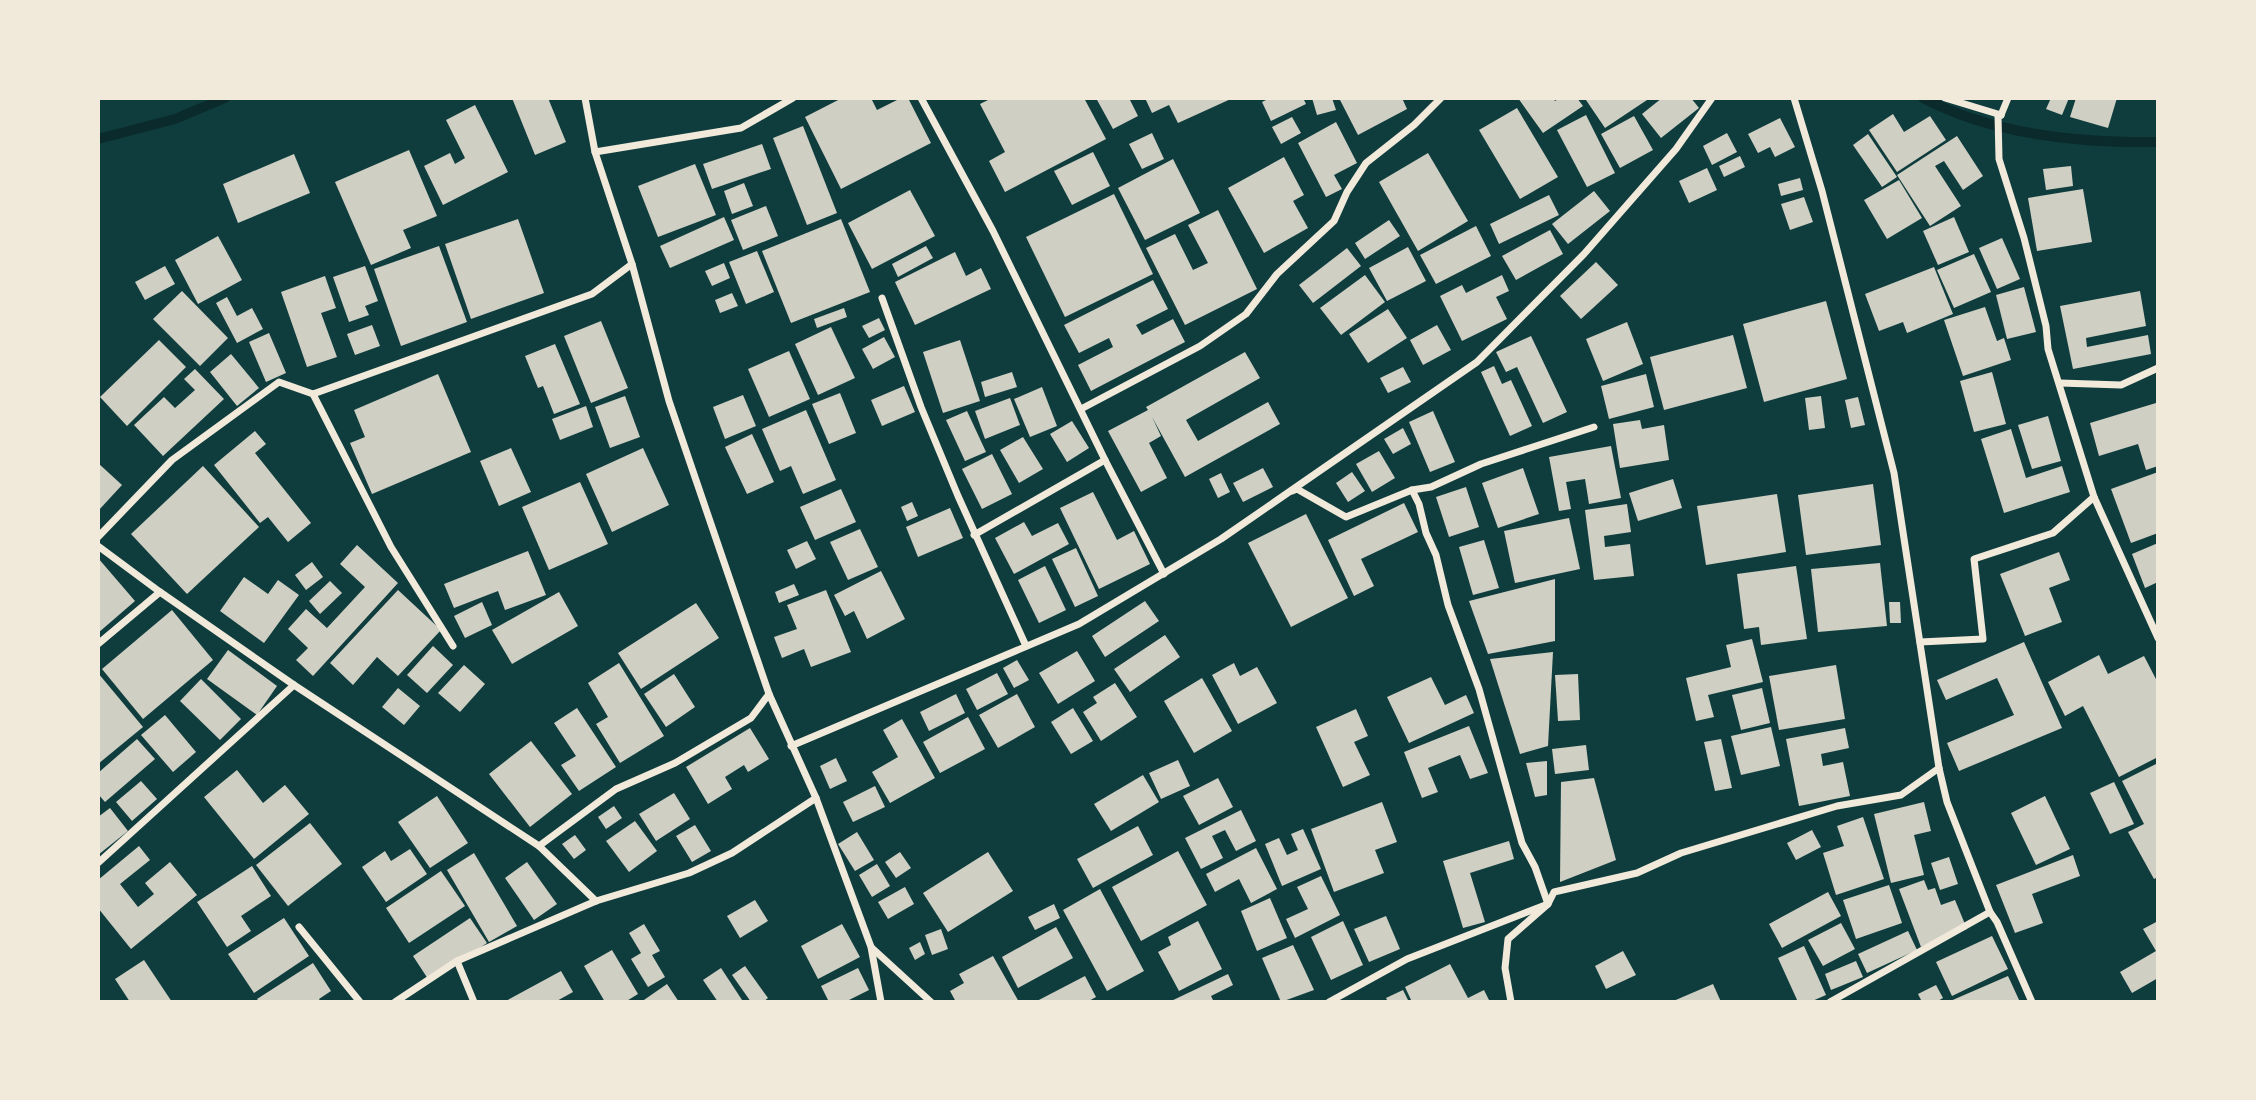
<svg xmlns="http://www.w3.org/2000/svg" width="2256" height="1100" font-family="Helvetica,sans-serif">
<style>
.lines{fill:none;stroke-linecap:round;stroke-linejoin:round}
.stream{stroke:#0a2a2b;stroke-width:10}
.building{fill:#cfcfc3}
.minor{stroke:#f1e9da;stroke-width:7}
</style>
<rect width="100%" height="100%" fill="#0f3d3e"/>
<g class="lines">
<g class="stream">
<path d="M 1923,98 C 1994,135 2079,143 2158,142"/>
<polyline points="98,139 175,119 225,98"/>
</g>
</g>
<g class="building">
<polygon points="512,98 548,98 566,142 535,155"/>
<polygon points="842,98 871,98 877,110 901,98 908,98 931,143 841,189 805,117"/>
<polygon points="992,98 1084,98 1106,139 1005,192 989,161 1005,152 980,104"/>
<polygon points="1096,98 1129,98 1138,116 1113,129"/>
<polygon points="1145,98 1233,98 1178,123 1169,105 1152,113"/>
<polygon points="1270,98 1303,98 1306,104 1271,121 1262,102"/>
<polygon points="1312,98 1332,98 1336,110 1317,115"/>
<polygon points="1339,98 1402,98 1407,109 1358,135"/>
<polygon points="1518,98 1553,98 1555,101 1560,98 1577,98 1583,106 1543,133"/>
<polygon points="1588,98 1650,98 1605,128 1586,100"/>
<polygon points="1662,98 1691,98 1699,108 1661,138 1642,114"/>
<polygon points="2051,98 2069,98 2062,115 2046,109"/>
<polygon points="2076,98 2117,98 2108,128 2070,117"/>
<polygon points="475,105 508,172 443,205 424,166 450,153 455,164 465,158 446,120"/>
<polygon points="1517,108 1558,177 1520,199 1479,130"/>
<polygon points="1893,114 1904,132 1930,116 1946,140 1897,172 1869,130"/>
<polygon points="1586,115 1615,173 1587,187 1557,130"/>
<polygon points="1634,116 1653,150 1620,168 1601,134"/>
<polygon points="1292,117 1301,133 1281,144 1272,127"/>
<polygon points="1780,118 1795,147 1775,157 1770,147 1758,153 1748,134"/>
<polygon points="1336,122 1357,163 1334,175 1342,189 1326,197 1298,143"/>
<polygon points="803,126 837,213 807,225 773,138"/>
<polygon points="1152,133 1164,159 1142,169 1129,144"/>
<polygon points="1727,133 1737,152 1712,165 1703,146"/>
<polygon points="1868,134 1897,177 1882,187 1853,145"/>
<polygon points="1957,136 1983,176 1963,190 1944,161 1935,166 1961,206 1930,226 1897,175"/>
<polygon points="762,144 771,169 712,189 703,164"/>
<polygon points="409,150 437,216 403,230 411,248 371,265 335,182"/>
<polygon points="1093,152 1110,186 1072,205 1054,171"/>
<polygon points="1428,153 1468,221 1418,251 1379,182"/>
<polygon points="294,154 310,193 238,223 223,184"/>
<polygon points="1740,156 1745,167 1724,177 1719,166"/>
<polygon points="1284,157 1304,195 1293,201 1308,228 1264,253 1228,188"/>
<polygon points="1173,159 1200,213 1145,240 1118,188"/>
<polygon points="695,164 716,215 658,237 638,186"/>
<polygon points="2071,166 2073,186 2046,190 2043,169"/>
<polygon points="1707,168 1717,190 1689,203 1679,181"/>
<polygon points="1800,178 1803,190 1781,196 1778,184"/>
<polygon points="1899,180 1922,218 1887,239 1864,200"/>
<polygon points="744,183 753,206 732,214 724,191"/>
<polygon points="2083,189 2092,242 2037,251 2028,198"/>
<polygon points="910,190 935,236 872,269 848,223"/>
<polygon points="1594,191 1610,211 1568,244 1552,224"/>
<polygon points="1114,194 1153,274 1065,317 1026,237"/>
<polygon points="1549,195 1559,215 1499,244 1490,224"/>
<polygon points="1804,197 1813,222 1790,230 1781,204"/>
<polygon points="766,206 778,236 743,250 731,220"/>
<polygon points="1218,210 1257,289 1185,325 1146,248 1175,234 1193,270 1208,263 1188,225"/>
<polygon points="724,217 734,240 670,268 660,246"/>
<polygon points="1954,217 1969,252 1938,265 1923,231"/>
<polygon points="518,219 544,293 471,319 445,244"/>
<polygon points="841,219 870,292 791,323 762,251"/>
<polygon points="1389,220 1400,236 1365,259 1355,243"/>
<polygon points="1476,226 1491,256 1436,284 1420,255"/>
<polygon points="1550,230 1563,254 1516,280 1502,256"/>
<polygon points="218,236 242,280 198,304 175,260"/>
<polygon points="2002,238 2020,279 1997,289 1979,248"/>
<polygon points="439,246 467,322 401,346 374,269"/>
<polygon points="926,246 933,258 898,277 892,264"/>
<polygon points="1408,247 1426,281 1387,301 1369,268"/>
<polygon points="1347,248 1361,266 1313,303 1299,285"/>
<polygon points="757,251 774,292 746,304 729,262"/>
<polygon points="955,252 966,276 981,268 991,289 915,325 895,282"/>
<polygon points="1974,254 1991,292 1954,308 1937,270"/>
<polygon points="1596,262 1618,285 1581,319 1560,296"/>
<polygon points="724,263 730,278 712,286 705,271"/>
<polygon points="165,266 175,284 145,300 135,282"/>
<polygon points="365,266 378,301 365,306 369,315 349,322 333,277"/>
<polygon points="1934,267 1953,314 1907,333 1903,322 1879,331 1865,294"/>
<polygon points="1365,275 1385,302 1341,335 1320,308"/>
<polygon points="1502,275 1509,291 1496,297 1507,319 1462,341 1440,296 1462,285 1466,293"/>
<polygon points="325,276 336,308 321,313 337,357 307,367 281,292"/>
<polygon points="1153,280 1168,309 1136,325 1142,335 1173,319 1185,342 1091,391 1078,365 1113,347 1109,338 1079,353 1064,325"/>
<polygon points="2024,287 2036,332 2007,339 1996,295"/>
<polygon points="182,291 228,338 200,366 153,319"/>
<polygon points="2140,291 2146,326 2086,338 2087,347 2148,335 2151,354 2073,369 2060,306"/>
<polygon points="732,293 738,306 720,313 715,300"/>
<polygon points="227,297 237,316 252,308 263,329 237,343 216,303"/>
<polygon points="1826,301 1847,379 1764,402 1743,324"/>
<polygon points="1985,307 1997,341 2004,338 2011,360 1963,376 1944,320"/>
<polygon points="844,308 847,317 817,328 814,319"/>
<polygon points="1388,309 1407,338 1368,363 1349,334"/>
<polygon points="879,318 885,330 869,338 862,326"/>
<polygon points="601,321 628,388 591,403 564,336"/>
<polygon points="1627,322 1643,364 1603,381 1586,339"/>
<polygon points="372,325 380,346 355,355 347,334"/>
<polygon points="1437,325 1451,350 1423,365 1410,340"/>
<polygon points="831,327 855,378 818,395 795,344"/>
<polygon points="269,333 286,373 266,382 249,342"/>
<polygon points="1733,335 1747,388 1664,410 1650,357"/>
<polygon points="1531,336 1567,412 1543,423 1517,367 1506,372 1496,352"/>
<polygon points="884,337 895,357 873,369 862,349"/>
<polygon points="159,340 186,367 127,426 100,397"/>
<polygon points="960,340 980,401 943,413 923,352"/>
<polygon points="555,344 580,404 554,414 543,386 538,388 525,356"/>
<polygon points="789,351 810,399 769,417 748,369"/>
<polygon points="1245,352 1260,378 1186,420 1198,441 1268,402 1280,424 1185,477 1152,417 1161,436 1149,443 1167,478 1141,492 1108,431 1148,410 1146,407"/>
<polygon points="231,354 259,388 237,406 210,372"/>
<polygon points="1494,366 1502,384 1511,380 1532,426 1510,436 1481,372"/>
<polygon points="1403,367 1411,382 1388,393 1380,378"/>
<polygon points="195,369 224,399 163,456 134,425 164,397 175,408 195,390 184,379"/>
<polygon points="1012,372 1017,387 985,397 981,382"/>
<polygon points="1992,372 2006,424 1974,432 1960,381"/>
<polygon points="438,374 471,452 372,494 350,443 365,437 354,410"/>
<polygon points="1646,374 1654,407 1609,419 1601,386"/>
<polygon points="904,386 915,412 882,426 871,400"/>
<polygon points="1042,387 1057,426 1030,437 1014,399"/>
<polygon points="840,393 856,433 829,444 812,404"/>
<polygon points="743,395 756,426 725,439 713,407"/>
<polygon points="625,396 640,437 610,448 595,407"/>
<polygon points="1821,396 1825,428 1809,430 1805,398"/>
<polygon points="1858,397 1865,425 1851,428 1845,400"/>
<polygon points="1010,398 1020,425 985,439 975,411"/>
<polygon points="2156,403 2158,466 2146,470 2138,444 2099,456 2090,423"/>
<polygon points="586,406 593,427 560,440 552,419"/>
<polygon points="806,410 836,480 803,494 791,466 780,471 762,429"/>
<polygon points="967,411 986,452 965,461 946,420"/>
<polygon points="1433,411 1455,462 1430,472 1409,422"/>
<polygon points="2048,416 2061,461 2032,469 2018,425"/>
<polygon points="1640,420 1642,429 1664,425 1669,460 1620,468 1613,424"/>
<polygon points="1072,421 1089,448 1067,462 1050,434"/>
<polygon points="1403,428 1411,444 1393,454 1384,439"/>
<polygon points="2011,429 2026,478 2062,466 2070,492 2004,513 1981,439"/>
<polygon points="255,431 266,444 255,453 311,523 288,542 268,517 260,523 214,465"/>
<polygon points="752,434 774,482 747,494 725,447"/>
<polygon points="1023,437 1043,469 1019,483 1000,450"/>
<polygon points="1611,446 1621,498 1589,504 1585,479 1566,482 1571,509 1559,511 1549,457"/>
<polygon points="511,448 531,492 499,506 480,461"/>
<polygon points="643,448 669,505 612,532 586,474"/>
<polygon points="1379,451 1395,478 1372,492 1356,464"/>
<polygon points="992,454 1012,494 982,509 962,469"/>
<polygon points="98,463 122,485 98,511"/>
<polygon points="203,466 259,527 187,594 131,534"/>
<polygon points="1263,468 1273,487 1243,502 1233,483"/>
<polygon points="1523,468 1539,514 1498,528 1482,483"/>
<polygon points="1352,472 1365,491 1348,502 1336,483"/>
<polygon points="2158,472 2158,533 2131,543 2111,489"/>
<polygon points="1221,473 1230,492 1218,498 1209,479"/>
<polygon points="1673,479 1682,508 1638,521 1629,493"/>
<polygon points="580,482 608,544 549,570 522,507"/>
<polygon points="1873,484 1881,545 1806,555 1798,495"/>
<polygon points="1466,487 1479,527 1449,537 1436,497"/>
<polygon points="841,489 856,522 815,540 800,507"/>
<polygon points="1093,492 1117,540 1134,531 1150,564 1099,589 1060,508"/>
<polygon points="1777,494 1786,552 1706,565 1697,506"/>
<polygon points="912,502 918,516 907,521 901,507"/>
<polygon points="1404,503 1418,532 1361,559 1374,586 1354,596 1328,540"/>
<polygon points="1627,504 1631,532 1604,536 1605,547 1630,544 1634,576 1594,580 1585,510"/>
<polygon points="950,508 963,538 918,557 906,527"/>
<polygon points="1306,514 1348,598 1291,627 1248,543"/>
<polygon points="1569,518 1580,569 1515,583 1504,531"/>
<polygon points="1024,522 1032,536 1058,523 1069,544 1014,574 995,538"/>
<polygon points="860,529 878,567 848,580 830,542"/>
<polygon points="1484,540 1499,588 1473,595 1459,547"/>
<polygon points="807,541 816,559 796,569 787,550"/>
<polygon points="2158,543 2158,582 2145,588 2132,554"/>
<polygon points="357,545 398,583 313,676 296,660 308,648 288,629 306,609 327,628 365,587 340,564"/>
<polygon points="1076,548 1098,596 1075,607 1052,559"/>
<polygon points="528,551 546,595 505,610 498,591 454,608 444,584"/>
<polygon points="2059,552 2070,580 2049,588 2062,622 2025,636 2000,574"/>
<polygon points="98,558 135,601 98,633"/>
<polygon points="312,562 323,577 306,590 295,575"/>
<polygon points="1880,563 1887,626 1818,632 1811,569"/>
<polygon points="1045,566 1066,610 1039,623 1018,580"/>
<polygon points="1796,566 1807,639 1761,645 1759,627 1744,629 1737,574"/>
<polygon points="881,571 905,619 867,639 854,611 845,616 834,595"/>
<polygon points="244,577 268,594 278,580 299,595 264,643 220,611"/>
<polygon points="1555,579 1555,641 1488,654 1469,601"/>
<polygon points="330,581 342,593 320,614 309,601"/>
<polygon points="794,584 799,595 779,603 775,592"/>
<polygon points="398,590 441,630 398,676 377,657 353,685 330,663"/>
<polygon points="826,590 851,652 811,667 804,649 782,658 774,637 797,629 787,605"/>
<polygon points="559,592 578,626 512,664 492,630"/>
<polygon points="1145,601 1159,621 1105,657 1092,636"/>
<polygon points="482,602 492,625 465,638 454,616"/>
<polygon points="1889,602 1900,602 1901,623 1890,623"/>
<polygon points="696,603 719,638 641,689 618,653"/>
<polygon points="172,610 213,660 143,719 102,669"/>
<polygon points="1165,635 1180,657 1130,692 1114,669"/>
<polygon points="1752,639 1763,682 1708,695 1714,717 1696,721 1686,678 1731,667 1726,645"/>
<polygon points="2024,642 2062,728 1959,771 1947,743 2014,715 1997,678 1946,700 1937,680"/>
<polygon points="433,646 453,665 427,693 407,675"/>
<polygon points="228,650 277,686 257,715 207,679"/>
<polygon points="1077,651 1095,681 1058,704 1039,673"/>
<polygon points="1553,652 1548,746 1520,754 1490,659"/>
<polygon points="2099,655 2108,674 2144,656 2158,683 2158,757 2119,777 2083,706 2065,716 2048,682"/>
<polygon points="1017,660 1029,680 1014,688 1003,668"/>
<polygon points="619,663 664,736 620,763 596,724 608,717 588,683"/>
<polygon points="1234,663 1240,676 1257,667 1277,703 1238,724 1212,675"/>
<polygon points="464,665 485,684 460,712 438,693"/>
<polygon points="1836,665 1845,719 1779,730 1769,676"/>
<polygon points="98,673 143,727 98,764"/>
<polygon points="997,673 1008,694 977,710 966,689"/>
<polygon points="674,674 695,707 666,727 644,694"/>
<polygon points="1578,674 1580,720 1558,721 1555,675"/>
<polygon points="1431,677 1445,705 1466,695 1474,713 1409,743 1387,697"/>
<polygon points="1202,678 1232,731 1194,753 1164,701"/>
<polygon points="201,679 241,719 220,740 180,701"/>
<polygon points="1115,683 1137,717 1101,741 1083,712 1097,703 1093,697"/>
<polygon points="398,688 420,706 404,725 382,707"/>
<polygon points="1762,688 1770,723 1741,730 1732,695"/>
<polygon points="956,694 965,713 929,731 920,712"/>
<polygon points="1017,694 1035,727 998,748 979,715"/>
<polygon points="577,708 616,767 579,791 561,765 576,756 554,723"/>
<polygon points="1073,708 1093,741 1071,754 1051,722"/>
<polygon points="1356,709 1368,736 1354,742 1370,775 1343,787 1316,727"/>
<polygon points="165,715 196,752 173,772 141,735"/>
<polygon points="968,717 985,749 940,773 923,742"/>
<polygon points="902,719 935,778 890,803 872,772 898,757 883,730"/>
<polygon points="1469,726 1488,773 1470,779 1460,755 1428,768 1438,792 1422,798 1404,752"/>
<polygon points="1771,727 1780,766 1741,775 1731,736"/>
<polygon points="750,728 769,759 748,772 744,765 725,777 732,789 708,804 686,767"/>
<polygon points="1845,728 1849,748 1821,754 1823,766 1843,762 1850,796 1799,806 1786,739"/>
<polygon points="137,739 155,759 105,802 98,794 98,773"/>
<polygon points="1721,739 1732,788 1715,791 1704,742"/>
<polygon points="531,741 572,794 530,827 489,774"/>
<polygon points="1586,745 1589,770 1555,774 1552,749"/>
<polygon points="836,758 847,781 830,789 820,766"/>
<polygon points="1178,760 1190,786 1161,799 1149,773"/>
<polygon points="1547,761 1547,795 1535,797 1526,763"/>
<polygon points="2158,763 2158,877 2154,879 2128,832 2144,824 2122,781"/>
<polygon points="237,770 263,803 285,785 309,814 254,859 204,797"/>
<polygon points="1143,775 1159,802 1111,831 1094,804"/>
<polygon points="1218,778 1233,807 1199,825 1183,796"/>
<polygon points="1594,778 1616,860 1560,882 1561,782"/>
<polygon points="141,781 157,799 132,821 116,802"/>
<polygon points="2114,782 2134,824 2110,834 2090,793"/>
<polygon points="875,786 885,807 853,822 843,802"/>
<polygon points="674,793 690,819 656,841 639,814"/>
<polygon points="437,796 468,843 430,868 398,822"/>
<polygon points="2045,796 2070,849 2036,865 2011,813"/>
<polygon points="1382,802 1397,842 1375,850 1384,873 1334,892 1311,829"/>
<polygon points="1924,802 1931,831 1914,835 1924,875 1891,883 1874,814"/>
<polygon points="614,806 622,818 606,829 598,817"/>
<polygon points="110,808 128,831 98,855 98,817"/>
<polygon points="1241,810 1256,841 1236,851 1225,830 1212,836 1223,858 1201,869 1185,838"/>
<polygon points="1863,817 1884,879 1836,895 1823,853 1844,846 1837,826"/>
<polygon points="635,821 657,851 629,872 606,841"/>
<polygon points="310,823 342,864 288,906 256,865"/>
<polygon points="695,825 711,851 692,862 676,836"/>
<polygon points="1138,826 1153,855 1093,888 1077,859"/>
<polygon points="1303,829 1321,869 1282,886 1265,844 1279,838 1287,855 1298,850 1291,834"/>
<polygon points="1812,830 1821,847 1796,860 1787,843"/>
<polygon points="857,832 874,860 855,871 838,844"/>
<polygon points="575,835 586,850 574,859 562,844"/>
<polygon points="1509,841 1514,859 1470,873 1485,922 1463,928 1443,861"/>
<polygon points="139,846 150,860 120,884 138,907 154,894 145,883 170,862 197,895 131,949 98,908 98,880"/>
<polygon points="1256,848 1277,889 1251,903 1239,879 1215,892 1206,874"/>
<polygon points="410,849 427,874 386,902 362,867 385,851 391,861"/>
<polygon points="1178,851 1207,905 1141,941 1112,887"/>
<polygon points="900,852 911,868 896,878 885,862"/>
<polygon points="988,852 1013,891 948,932 923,893"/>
<polygon points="474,853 517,926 489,942 447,870"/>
<polygon points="2073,855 2080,876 2032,894 2043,923 2015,933 1996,885"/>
<polygon points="1949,857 1958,884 1940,890 1931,863"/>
<polygon points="527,862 557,904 534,920 505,878"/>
<polygon points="877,864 890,886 872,897 859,875"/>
<polygon points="252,866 271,896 241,916 251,931 227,947 197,902"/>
<polygon points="441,871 465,906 409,943 386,908"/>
<polygon points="1321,876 1340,915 1295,938 1286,919 1308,909 1297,887"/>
<polygon points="1924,880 1928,890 1935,888 1941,905 1955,900 1967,929 1921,947 1899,889"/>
<polygon points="1889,885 1902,923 1856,939 1843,900"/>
<polygon points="905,887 914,904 888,919 878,902"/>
<polygon points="1100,889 1144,971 1107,991 1063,910"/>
<polygon points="1828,892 1841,916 1782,948 1769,924"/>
<polygon points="1270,898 1287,938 1257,951 1241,911"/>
<polygon points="755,900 768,921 740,938 727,916"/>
<polygon points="1054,904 1060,918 1035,930 1028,917"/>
<polygon points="1386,916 1400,949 1369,962 1354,929"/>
<polygon points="284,918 309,956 254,993 228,954"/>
<polygon points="470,918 487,943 430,982 413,956"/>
<polygon points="1198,921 1222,969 1179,991 1158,952 1171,945 1168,937"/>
<polygon points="1343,921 1363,965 1331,980 1311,937"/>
<polygon points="2158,921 2158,978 2132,993 2120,972 2156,951 2143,929"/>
<polygon points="1841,923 1855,949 1823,966 1808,940"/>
<polygon points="644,924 660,951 652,955 665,977 648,987 631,959 641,953 629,933"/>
<polygon points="842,924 860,957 818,979 801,946"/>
<polygon points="1056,927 1073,958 1018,988 1002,957"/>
<polygon points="941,929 948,949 932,955 925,935"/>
<polygon points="1908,931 1917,950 1867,973 1858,954"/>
<polygon points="1992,936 2008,969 1952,996 1936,962"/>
<polygon points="920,942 925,954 915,960 909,948"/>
<polygon points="1293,945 1314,990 1281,1002 1262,958"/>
<polygon points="1804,946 1826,995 1810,1002 1798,1002 1778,958"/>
<polygon points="612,950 638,994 625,1002 605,1002 584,966"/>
<polygon points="1623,951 1636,975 1606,989 1595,966"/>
<polygon points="993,956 1019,1002 956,1002 950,991 964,983 959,974"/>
<polygon points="144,960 172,1002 130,1002 115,979"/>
<polygon points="1856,961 1863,977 1831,990 1825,974"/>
<polygon points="313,963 331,991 319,999 321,1002 259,1002 257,999"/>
<polygon points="1450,964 1468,998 1484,990 1490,1002 1412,1002 1405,987"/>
<polygon points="745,966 768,998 763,1002 751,1002 732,975"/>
<polygon points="721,968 742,1000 740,1002 718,1002 703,980"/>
<polygon points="858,968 869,990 845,1002 829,1002 821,986"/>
<polygon points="561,971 573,992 555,1002 504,1002"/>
<polygon points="1228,974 1233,985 1211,996 1214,1002 1169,1002"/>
<polygon points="1085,976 1096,997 1087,1002 1035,1002"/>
<polygon points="2008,976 2020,1002 1948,1002"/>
<polygon points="667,984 679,1002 641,1002"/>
<polygon points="1713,984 1721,1002 1671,1002"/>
<polygon points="1936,985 1943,998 1936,1002 1922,1002 1918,994"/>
<polygon points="1403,990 1409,1002 1388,1002 1386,998"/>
</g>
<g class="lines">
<g class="minor">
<polyline points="585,98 595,152 632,264 669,401 769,694 816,798 871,947 881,1002"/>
<polyline points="921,98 993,231 1105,460 1164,574"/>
<polyline points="1794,98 1822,191 1894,473 1939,768 1947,802 1990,912 1997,922 2032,1002"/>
<polyline points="1945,98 2001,115"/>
<polyline points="2001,115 1998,115 1999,159 2024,238 2046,326 2048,349 2094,497 2158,638"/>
<polyline points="2001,115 2008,98"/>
<polyline points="595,152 741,128 793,98"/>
<polyline points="882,298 921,407 958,496 1026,646"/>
<polyline points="2060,383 2121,385 2158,368"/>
<polyline points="313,394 391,547 453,646"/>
<polyline points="1081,409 1200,346 1246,314 1277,274 1334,221 1347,192 1366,163 1414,125 1441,98"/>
<polyline points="1412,490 1431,487 1481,464 1594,427"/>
<polyline points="1292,491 1297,489 1346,517 1412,490 1419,504 1426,533 1436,555 1448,605 1479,689 1522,843 1535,867 1548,904 1508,939 1505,968 1511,1002"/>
<polyline points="974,535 1105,460"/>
<polyline points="98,537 172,460 279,382 313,394 592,294 632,264"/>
<polyline points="98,546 160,592 294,685 539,846 596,901"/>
<polyline points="1920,642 1983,639 1974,559 2053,533 2094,497"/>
<polyline points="98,644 160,592"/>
<polyline points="791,746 1079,624 1221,539 1477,362 1584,254 1676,149 1712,98"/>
<polyline points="539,846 616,789 675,763 751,718 769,694"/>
<polyline points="98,863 294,685"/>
<polyline points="299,927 360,1002"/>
<polyline points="872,948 931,1002"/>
<polyline points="457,961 474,1002"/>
<polyline points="395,1002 457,961 596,901 689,873 732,853 816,798"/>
<polyline points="1329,1002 1407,959 1548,904 1554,892 1637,873 1681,853 1837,806 1901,795 1939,768"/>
<polyline points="1830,1002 1990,912"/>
</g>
</g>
<rect width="2256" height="1100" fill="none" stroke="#f1e9da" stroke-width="200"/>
</svg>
